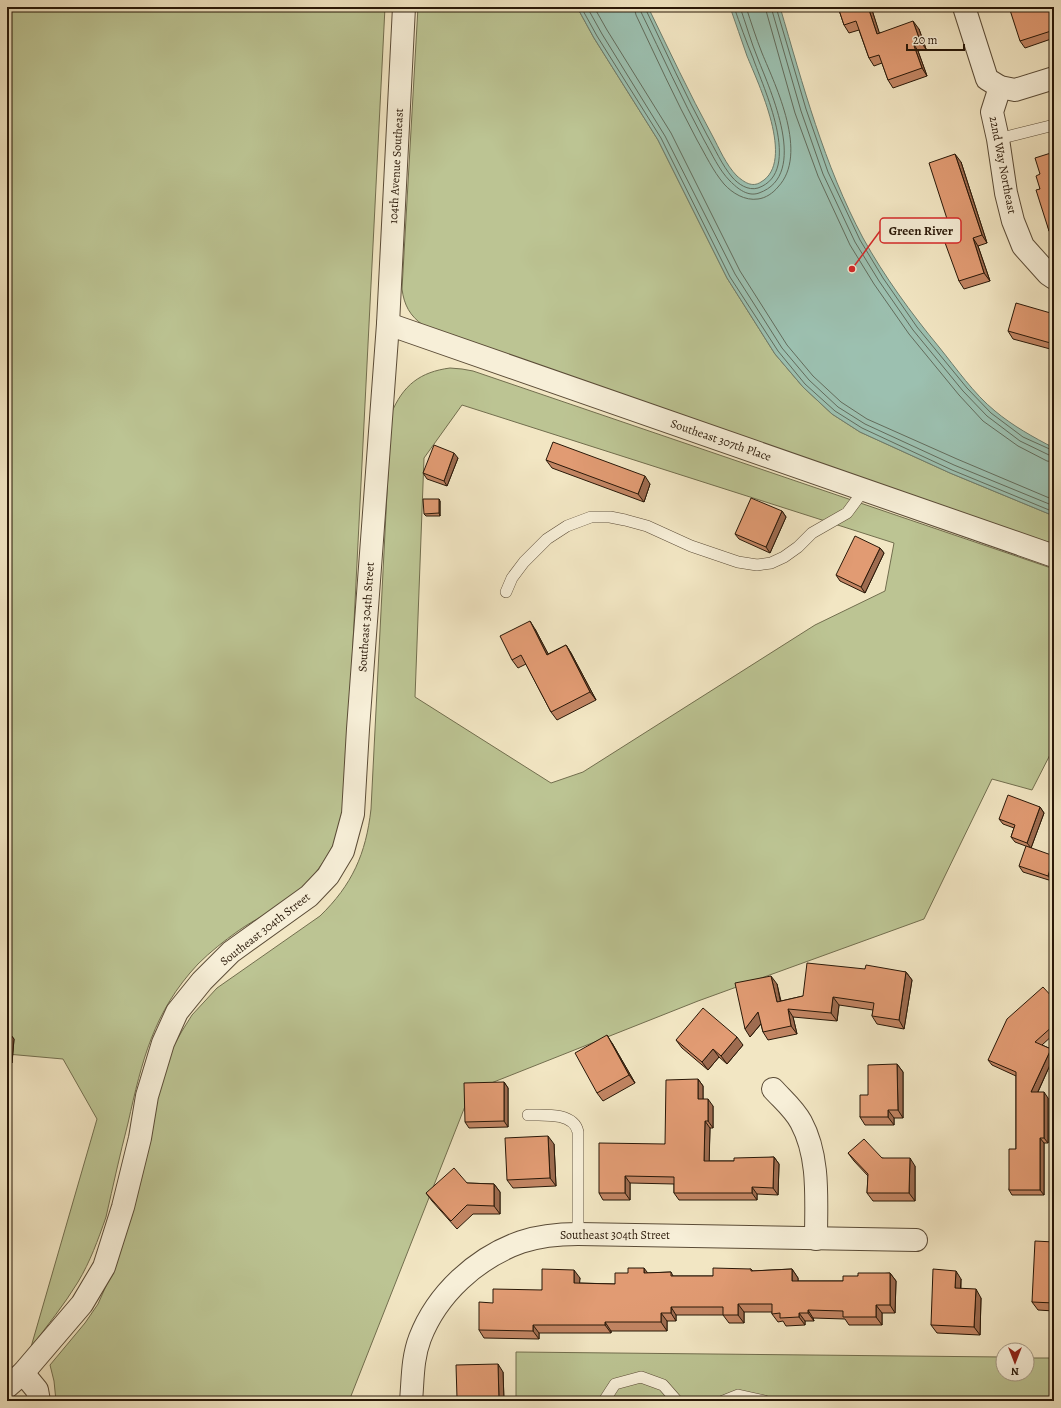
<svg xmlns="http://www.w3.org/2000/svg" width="1061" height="1408" font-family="Alegreya,serif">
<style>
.green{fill:#bcc493;stroke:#726e4e;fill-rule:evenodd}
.water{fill:#9cc0b0;stroke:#6e7d6d}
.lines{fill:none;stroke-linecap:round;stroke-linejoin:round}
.shore{stroke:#626c5c;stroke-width:1}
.service-casing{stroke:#5b4c37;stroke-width:12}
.minor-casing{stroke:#5b4c37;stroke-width:24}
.tertiary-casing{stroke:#5b4c37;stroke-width:24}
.service{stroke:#f7efd8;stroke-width:11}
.minor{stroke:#f7efd8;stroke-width:22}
.tertiary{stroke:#f7efd8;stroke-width:22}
.wall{fill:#c28563;stroke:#291808}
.shaded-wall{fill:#9e6c50;stroke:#291808}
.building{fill:#e19b73;stroke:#291808}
.labels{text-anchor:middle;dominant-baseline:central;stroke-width:3;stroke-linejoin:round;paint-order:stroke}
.street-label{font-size:12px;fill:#291808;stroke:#f7efd8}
.leader{fill:none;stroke:#d62828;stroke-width:1.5}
.callout-dot{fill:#d62828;stroke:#f7efd8;stroke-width:1.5}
.callout{fill:#f7efd8;stroke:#d62828;stroke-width:1.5}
.callout-label{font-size:13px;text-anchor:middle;font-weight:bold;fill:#291808}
</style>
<rect width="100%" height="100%" fill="#f2e6c3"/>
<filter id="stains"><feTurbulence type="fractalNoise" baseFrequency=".005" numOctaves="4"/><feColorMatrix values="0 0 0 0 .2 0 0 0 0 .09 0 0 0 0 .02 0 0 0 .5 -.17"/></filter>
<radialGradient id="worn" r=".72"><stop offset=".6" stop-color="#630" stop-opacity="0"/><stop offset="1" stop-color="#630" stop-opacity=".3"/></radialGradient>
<g class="green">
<path d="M 7,7 L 385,7 L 344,821 C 333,849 318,875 294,895 C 277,910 256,918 238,931 C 224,941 210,952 198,964 C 153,1012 142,1061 128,1123 C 120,1154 113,1186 106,1217 C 98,1240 90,1262 78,1282 C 64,1305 47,1326 31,1347 L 97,1119 L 63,1059 L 7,1054 Z"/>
<path d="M 418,7 L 577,7 L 594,38 L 658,140 L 727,278 L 775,354 L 803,387 L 832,414 L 860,432 L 950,473 L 1054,516 L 1054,552 L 423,325 C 410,316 404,305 402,289 Z"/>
<path d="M 450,368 L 462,369 L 473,371 L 1054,569 L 1054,747 L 1032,790 L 992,779 L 924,919 L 698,1001 L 471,1091 L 349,1401 L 56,1401 L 54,1381 L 50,1365 L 85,1323 L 98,1304 L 113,1270 L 158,1089 L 172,1049 L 182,1031 L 192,1015 L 217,988 L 320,916 C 352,885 366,854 371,809 L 391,414 C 403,385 420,372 450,368 ZM 462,405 L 894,543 L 885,591 L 815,625 L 583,772 L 551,783 L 415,697 L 424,458 Z"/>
<polygon points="516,1352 1003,1357 1003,1374 1027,1374 1027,1358 1054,1358 1054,1401 516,1401"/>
</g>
<path class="water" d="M 577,7 L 648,7 C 669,50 689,93 712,135 C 719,148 726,165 737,176 C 744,182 752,188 761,182 C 796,162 758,83 747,56 C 741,40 736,23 730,7 L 780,7 C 803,85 824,165 863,238 C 884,276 911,313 939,347 C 956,368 974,394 995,411 C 1013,426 1033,437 1054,448 L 1054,516 L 950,473 L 860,432 L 832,414 L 803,387 L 775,354 L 727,278 L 658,140 L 594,38 Z"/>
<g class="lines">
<g class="shore">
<polyline points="581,7 597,36 661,138 730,277 778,351 805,384 835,411 862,428 952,470 1054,512"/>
<polyline points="587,7 602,34 665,136 735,274 782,348 809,380 838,407 865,424 954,465 1054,506"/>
<polyline points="594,7 607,30 671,133 740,271 787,345 813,376 841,402 867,419 957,459 1054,500"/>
<path d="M 634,7 L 636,15 C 656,57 675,99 697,140 C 705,154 713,171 724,184 C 732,193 745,201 758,199 C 766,198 773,193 778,187 C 809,154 776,87 762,53 C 756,38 751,22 746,7"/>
<path d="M 640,7 L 641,12 C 662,55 682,99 704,140 C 712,154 719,170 730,181 C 738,189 748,197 759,193 C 810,175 770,90 758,59 C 751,42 746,24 740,7"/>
<path d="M 645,7 L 646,10 C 666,52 685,94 707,135 C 715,149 722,165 732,177 C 738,184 748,191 758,188 C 804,172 763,87 753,58 C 746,41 740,24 734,7"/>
<polyline points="765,7 795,113 818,176 850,245 874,284 909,334 959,395 983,421 1018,446 1047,461 1054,462"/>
<polyline points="771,7 801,111 823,174 855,242 879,281 913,330 963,391 987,416 1020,441 1049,455 1054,456"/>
<polyline points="776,7 806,109 828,172 860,240 883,278 917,327 967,388 991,413 1023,437 1054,451"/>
</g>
<defs>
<g id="service">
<polyline points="998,139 1054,125"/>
<polyline points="506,592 512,578 524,562 547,539 567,526 591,517 610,517 625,520 647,526 691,546 738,562 757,565 771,563 784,557 798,547 812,533 847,513 864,490"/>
<path d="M 528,1115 C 543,1115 574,1112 578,1132 L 578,1234"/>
<polyline points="604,1401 615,1384 641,1377 663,1385 677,1401"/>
<polyline points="723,1401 738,1395 765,1401"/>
</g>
<g id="minor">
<polyline points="1000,87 992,112 998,139 1006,193 1013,221 1023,246 1048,274 1054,278"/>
<path d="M 773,1089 C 783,1100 794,1109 801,1122 C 820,1157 816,1200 816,1239"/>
<polyline points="23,1373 37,1390 39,1401"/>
<path d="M 411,1401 C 413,1380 412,1359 420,1338 C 437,1294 476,1258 521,1242 C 539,1236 559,1234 578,1234 L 916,1240"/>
</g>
<g id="tertiary">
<polyline points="964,7 987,79 1000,87 1015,90 1054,78"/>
<polyline points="388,324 1054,556"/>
<polyline points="7,1387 23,1373 82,1304 104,1267 123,1207 140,1138 147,1096 163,1043 177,1012 202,981 231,952 309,896 328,876 343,851 353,814 358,729 388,324 404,7"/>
</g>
</defs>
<use href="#service" class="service-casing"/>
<use href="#minor" class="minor-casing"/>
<use href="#tertiary" class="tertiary-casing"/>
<use href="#service" class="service"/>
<use href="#minor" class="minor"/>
<use href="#tertiary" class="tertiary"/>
</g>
<g class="wall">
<polygon points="838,7 882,7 872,10 879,33 919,29 926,49 918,51 927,76 893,88 888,80 882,63 874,66 869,58 859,30 849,33 844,25"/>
<polygon points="1054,7 1054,38 1025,48 1020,41"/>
<polygon points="1054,152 1054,238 1049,231 1040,189 1040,174"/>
<polygon points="961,162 987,243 978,246 990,281 964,289 959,281 949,225"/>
<polygon points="1054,314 1054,350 1013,339 1008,331"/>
<polygon points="458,458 447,486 427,479 423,473"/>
<polygon points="546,460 650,484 644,502 552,468"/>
<polygon points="440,501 440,516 426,516 424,514"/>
<polygon points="782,511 786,517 770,553 739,539 735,534"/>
<polygon points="880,548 884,553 865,593 840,581 836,575"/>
<polygon points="535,629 548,654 566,645 571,653 596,700 557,720 551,712 526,664 518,668 512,660"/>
<polygon points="1040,807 1044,813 1031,848 1015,842 1011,837 1014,828 1003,824 999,819"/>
<polygon points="1054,856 1054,875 1052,881 1023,872 1019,866"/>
<polygon points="865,969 906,972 912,980 904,1029 877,1024 872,1016 873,1010 839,1005 837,1021 793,1017 797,1034 768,1040 763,1032 761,1024 750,1037 777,984 781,1001 803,996"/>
<polygon points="1054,999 1054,1034 1042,1045 1051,1049 1054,1054 1054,1056 1038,1092 1048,1098 1048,1143 1044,1143 1044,1195 1012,1195 1009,1190 1016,1149 1016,1076 992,1065 988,1060"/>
<polygon points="7,1034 10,1034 14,1039 12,1063 7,1062"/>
<polygon points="676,1040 743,1045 727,1064 719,1057 708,1070 682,1048"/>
<polygon points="612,1043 635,1083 603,1101 597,1093"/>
<polygon points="897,1064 903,1072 903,1118 894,1118 894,1125 865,1125 860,1117 868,1095"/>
<polygon points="698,1079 703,1086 703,1099 713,1106 713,1128 710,1128 709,1161 734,1161 774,1157 779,1164 778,1195 757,1194 757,1200 679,1200 674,1193 674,1184 630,1183 630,1200 603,1200 599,1193 665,1144"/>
<polygon points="504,1082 508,1088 508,1127 469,1128 465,1122"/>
<polygon points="554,1144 556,1186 513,1188 507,1180"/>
<polygon points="848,1153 882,1158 915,1166 915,1201 873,1201 867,1193 868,1176 854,1161"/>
<polygon points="467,1183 494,1184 500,1192 500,1214 473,1214 457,1229 432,1201 426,1193"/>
<polygon points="1054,1242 1054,1311 1038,1310 1032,1302"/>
<polygon points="751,1269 753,1271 792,1269 798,1278 798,1281 843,1281 858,1276 890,1273 896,1281 895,1313 882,1313 882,1325 849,1325 845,1319 813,1318 814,1321 805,1321 805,1325 786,1326 783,1321 778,1322 772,1314 772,1312 744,1312 744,1323 729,1323 723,1315 676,1315 676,1321 667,1321 667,1331 611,1331 611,1333 539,1333 539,1339 484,1338 479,1330 493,1303 542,1290 580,1278 579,1283 615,1284 648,1273 671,1272 673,1276 713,1276"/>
<polygon points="961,1279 961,1289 981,1298 980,1335 937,1333 931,1325"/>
<polygon points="503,1372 504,1401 460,1401 457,1398"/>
</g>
<g class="shaded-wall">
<polygon points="868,7 870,7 872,10 882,41 877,34"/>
<polygon points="913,21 919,29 926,49 920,41"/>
<polygon points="1050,27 1054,33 1054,35 1051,31"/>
<polygon points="913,43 918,51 927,76 922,68"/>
<polygon points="955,154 961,162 987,243 982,235"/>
<polygon points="973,238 978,246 990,281 984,273"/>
<polygon points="454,453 458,458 447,486 444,481"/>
<polygon points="645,476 650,484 644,502 638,494"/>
<polygon points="439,499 440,501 440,516 439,513"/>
<polygon points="782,511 786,517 770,553 766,547"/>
<polygon points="880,548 884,553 865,593 861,587"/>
<polygon points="530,621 535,629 553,663 547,655"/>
<polygon points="566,645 571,653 596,700 590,692"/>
<polygon points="1040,807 1044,813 1031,848 1027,843"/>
<polygon points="1054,857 1054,875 1052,881 1048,876"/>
<polygon points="906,972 912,980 904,1029 899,1020"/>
<polygon points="771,976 777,984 782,1010 777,1002"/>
<polygon points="833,997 839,1005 837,1021 831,1013"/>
<polygon points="788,1009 793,1017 797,1034 791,1026"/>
<polygon points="758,1012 764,1020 750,1037 745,1029"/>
<polygon points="10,1034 14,1039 12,1063 8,1057"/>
<polygon points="607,1035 612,1043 635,1083 629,1075"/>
<polygon points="737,1037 743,1045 727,1064 721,1056"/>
<polygon points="713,1049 719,1057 708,1070 702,1062"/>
<polygon points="1051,1049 1054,1054 1054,1056 1035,1098 1031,1092"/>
<polygon points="897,1064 903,1072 903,1118 898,1110"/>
<polygon points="698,1079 703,1086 703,1106 698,1099"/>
<polygon points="504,1082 508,1088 508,1127 504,1121"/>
<polygon points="1044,1092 1048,1098 1048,1143 1044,1138"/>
<polygon points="708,1099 713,1106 713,1128 708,1121"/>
<polygon points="888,1110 894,1118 894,1125 888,1117"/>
<polygon points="705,1121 710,1128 709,1168 704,1161"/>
<polygon points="548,1136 554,1144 556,1186 550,1178"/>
<polygon points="1040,1138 1044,1143 1044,1195 1040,1190"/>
<polygon points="774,1157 779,1164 778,1195 773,1188"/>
<polygon points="910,1158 915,1166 915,1201 909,1193"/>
<polygon points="625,1176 630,1183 630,1200 625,1193"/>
<polygon points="494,1184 500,1192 500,1214 494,1206"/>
<polygon points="752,1187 757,1194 757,1200 752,1193"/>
<polygon points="644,1268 650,1276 644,1273"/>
<polygon points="792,1269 798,1278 798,1289 792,1281"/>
<polygon points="574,1270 580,1278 579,1292 574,1283"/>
<polygon points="956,1271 961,1279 960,1296 955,1288"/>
<polygon points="890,1273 896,1281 895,1313 890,1305"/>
<polygon points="976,1289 981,1298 980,1335 974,1327"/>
<polygon points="738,1304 744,1312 744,1323 738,1315"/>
<polygon points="876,1305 882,1313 882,1325 876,1317"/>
<polygon points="671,1307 676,1315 676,1321 671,1313"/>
<polygon points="808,1310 813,1318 814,1321 808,1313"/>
<polygon points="661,1313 667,1321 667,1331 661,1322"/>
<polygon points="799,1313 805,1321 805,1325 799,1317"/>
<polygon points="605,1322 611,1331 611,1333 605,1325"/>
<polygon points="533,1325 539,1333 539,1339 533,1331"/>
<polygon points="498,1364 503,1372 504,1401 499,1401"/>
</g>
<g class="building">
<polygon points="838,7 868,7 877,34 913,21 920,41 913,43 922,68 888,80 879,55 869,58 856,21 844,25"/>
<polygon points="1009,7 1054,7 1054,26 1050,27 1051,31 1020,41"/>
<polygon points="1054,152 1054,232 1053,230 1049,231 1036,190 1040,189 1036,176 1040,174 1035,158"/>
<polygon points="955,154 982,235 973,238 984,273 959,281 940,229 949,225 929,163"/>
<polygon points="1016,303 1054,314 1054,344 1008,331"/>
<polygon points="553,442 645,476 638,494 546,460"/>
<polygon points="434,445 454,453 444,481 423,473"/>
<polygon points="751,498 782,511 766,547 735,534"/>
<polygon points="423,499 439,499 439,513 424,514"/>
<polygon points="855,536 880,548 861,587 836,575"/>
<polygon points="530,621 547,655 566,645 590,692 551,712 521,655 512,660 500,636"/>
<polygon points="1008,795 1040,807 1027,843 1011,837 1015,825 999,819"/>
<polygon points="1026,846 1054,856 1048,876 1019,866"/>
<polygon points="807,963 865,969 866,965 906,972 899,1020 872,1016 874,1003 833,997 831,1013 788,1009 791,1026 763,1032 758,1012 745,1029 735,983 771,976 777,1002 803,996"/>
<polygon points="1043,987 1054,999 1054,1025 1035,1042 1051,1049 1031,1092 1044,1092 1044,1138 1040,1138 1040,1190 1009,1190 1009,1149 1016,1149 1016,1072 988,1060 1007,1019"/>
<polygon points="703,1008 737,1037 721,1056 713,1049 702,1062 676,1040"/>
<polygon points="7,1034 10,1034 8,1057 7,1057"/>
<polygon points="607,1035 629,1075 597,1093 575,1053"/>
<polygon points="897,1064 898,1110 888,1110 888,1117 860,1117 860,1095 868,1095 868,1065"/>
<polygon points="698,1079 698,1099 708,1099 708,1121 705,1121 704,1161 734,1161 734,1158 774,1157 773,1188 752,1187 752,1193 674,1193 674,1177 625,1176 625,1193 599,1193 599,1143 665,1144 666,1080"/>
<polygon points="504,1082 504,1121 465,1122 464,1083"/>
<polygon points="548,1136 550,1178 507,1180 505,1138"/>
<polygon points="864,1139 882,1158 910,1158 909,1193 867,1193 868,1174 848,1153"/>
<polygon points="454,1168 467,1183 494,1184 494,1206 467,1205 451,1221 426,1193"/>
<polygon points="1035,1241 1054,1242 1054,1303 1032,1302"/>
<polygon points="628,1268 644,1268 644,1273 671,1272 671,1276 713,1276 713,1268 751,1269 751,1271 792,1269 792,1281 843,1281 843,1276 858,1276 858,1273 890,1273 890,1305 876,1305 876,1317 843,1317 843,1311 808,1310 808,1313 799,1313 799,1317 780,1318 780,1313 772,1314 772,1304 738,1304 738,1315 723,1315 723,1307 671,1307 671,1313 661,1313 661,1322 605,1322 605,1325 533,1325 533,1331 479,1330 479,1302 493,1303 493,1289 542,1290 542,1269 574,1270 574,1283 615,1284 615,1273 628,1273"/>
<polygon points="933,1269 956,1271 955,1288 976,1289 974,1327 931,1325"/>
<polygon points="498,1364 499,1401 471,1401 471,1397 457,1398 456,1365"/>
</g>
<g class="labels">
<g class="street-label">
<text transform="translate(1003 165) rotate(79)">22nd Way Northeast</text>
<text transform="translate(396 166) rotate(-87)">104th Avenue Southeast</text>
<text transform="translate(721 440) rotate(19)">Southeast 307th Place</text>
<text transform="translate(366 617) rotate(-86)">Southeast 304th Street</text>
<text transform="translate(265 929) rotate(-38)">Southeast 304th Street</text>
<text x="615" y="1235">Southeast 304th Street</text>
</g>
</g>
<path class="leader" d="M852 269L880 231"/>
<circle class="callout-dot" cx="852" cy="269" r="4"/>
<rect class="callout" x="880" y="218" width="81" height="25" rx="4"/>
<g class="callout-label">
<text x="921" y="235">Green River</text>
</g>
<rect width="1061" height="1408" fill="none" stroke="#f2e6c3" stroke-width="24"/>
<rect x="8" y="8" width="1045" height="1392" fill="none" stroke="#291808" stroke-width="2"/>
<rect x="12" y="12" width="1037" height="1384" fill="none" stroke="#291808"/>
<g transform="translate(1015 1362) rotate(180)"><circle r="19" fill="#f7efd8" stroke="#a59985"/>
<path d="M0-3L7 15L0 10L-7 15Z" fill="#8f2418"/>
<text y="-6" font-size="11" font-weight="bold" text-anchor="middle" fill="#291808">N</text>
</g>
<path d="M907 44v6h57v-6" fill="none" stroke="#291808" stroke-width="2"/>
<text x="913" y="44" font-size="12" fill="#291808" stroke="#f7efd8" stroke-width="3" paint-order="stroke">20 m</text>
<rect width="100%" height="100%" filter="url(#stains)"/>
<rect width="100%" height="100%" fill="url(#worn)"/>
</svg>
